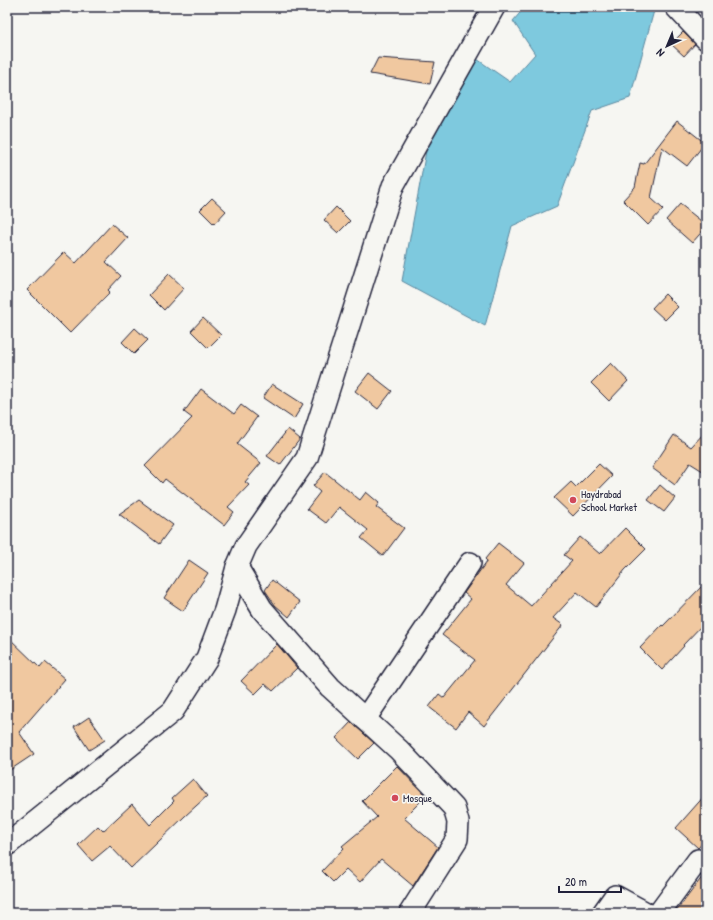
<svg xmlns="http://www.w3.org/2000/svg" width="713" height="920" font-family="'Patrick Hand',sans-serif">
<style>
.water{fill:#7ec9de;stroke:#59869d}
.building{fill:#f0c8a0;stroke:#22223b}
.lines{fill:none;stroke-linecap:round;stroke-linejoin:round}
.minor-casing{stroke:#22223b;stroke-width:24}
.minor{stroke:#f6f6f2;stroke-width:21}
.poi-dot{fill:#d1495b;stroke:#f6f6f2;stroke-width:1.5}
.labels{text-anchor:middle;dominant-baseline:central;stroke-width:3.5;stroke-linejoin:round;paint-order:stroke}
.poi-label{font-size:11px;fill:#22223b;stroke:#f6f6f2;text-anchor:start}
</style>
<rect width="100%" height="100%" fill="#f6f6f2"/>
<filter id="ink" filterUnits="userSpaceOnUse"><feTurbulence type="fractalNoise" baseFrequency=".025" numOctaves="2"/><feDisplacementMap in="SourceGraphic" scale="8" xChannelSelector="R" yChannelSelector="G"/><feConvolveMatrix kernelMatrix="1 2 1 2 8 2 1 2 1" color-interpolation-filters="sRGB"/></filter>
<g filter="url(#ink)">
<polygon class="water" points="525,7 611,7 614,10 631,7 655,7 630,98 592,111 557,206 512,226 485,326 402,281 426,151 474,57 510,82 535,54 513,21"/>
<g class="building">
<polygon points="683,32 695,44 684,56 671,44"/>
<polygon points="378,58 435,62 430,84 370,74"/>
<polygon points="677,121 705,143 687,166 662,147 651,198 663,209 648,225 623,200 635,187 640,163 644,164"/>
<polygon points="212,198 226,211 214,224 200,210"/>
<polygon points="680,204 706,225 706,227 692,243 666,220"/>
<polygon points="336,207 350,221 338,233 324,220"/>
<polygon points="112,224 128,238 106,262 121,276 108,290 110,292 70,333 27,290 64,252 76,263"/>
<polygon points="169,274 184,288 164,310 149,295"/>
<polygon points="665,294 678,307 665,320 652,308"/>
<polygon points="203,318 221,335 208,348 191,331"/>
<polygon points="135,328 148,340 134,354 122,342"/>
<polygon points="611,363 628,381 609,401 591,383"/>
<polygon points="369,373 392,391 378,409 355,391"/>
<polygon points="272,384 303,404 294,419 263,398"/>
<polygon points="201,389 234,414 241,405 257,417 237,444 261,463 245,482 249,485 228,507 234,512 224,525 165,479 162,483 145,466 192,418 184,412"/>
<polygon points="288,429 300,439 280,465 267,456"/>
<polygon points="706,431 706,473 690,463 675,485 652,468 674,435 691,447"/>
<polygon points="599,464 612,476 573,516 554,498 571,482 576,487"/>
<polygon points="325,472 360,500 366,492 379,503 376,507 404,528 383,556 361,538 368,530 339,507 326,523 307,509 320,492 313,486"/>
<polygon points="660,485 675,498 664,512 648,500"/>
<polygon points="139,500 173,525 159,544 119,514"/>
<polygon points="625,528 646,549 625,570 596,607 577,592 553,618 563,625 484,726 468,712 456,728 429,707 439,694 444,698 475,660 442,635 471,599 464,593 487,561 485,559 498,543 524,563 506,585 531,606 572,561 564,555 580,537 600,554"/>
<polygon points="189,560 208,573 183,611 164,598"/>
<polygon points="272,580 300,602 289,617 275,605 265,590"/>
<polygon points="706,582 706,621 683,645 684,646 662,670 640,648 662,625 663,626"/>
<polygon points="7,636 40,668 45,662 65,679 19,732 34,754 7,772"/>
<polygon points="277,644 297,668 273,691 265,684 255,694 241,681"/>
<polygon points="89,717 105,740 89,750 74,727"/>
<polygon points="351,722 374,743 358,759 336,738"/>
<polygon points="397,766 426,796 404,818 438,847 413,886 381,859 360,882 346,869 333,882 322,871 344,848 342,846 377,817 362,801"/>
<polygon points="193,779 207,796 185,816 131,868 110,846 92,861 78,845 98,826 103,831 132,804 150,825 174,801 172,798"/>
<polygon points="706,794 706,839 698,848 676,828"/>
<polygon points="703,876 706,877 706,913 675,913"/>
</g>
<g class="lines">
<defs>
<g id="minor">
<polyline points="676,7 706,39"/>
<polyline points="237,567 262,609 330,687 399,750 454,808 458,822 457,839 410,913"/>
<polyline points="365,719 470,563"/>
<polyline points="7,845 173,711 207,658 225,610 237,567 246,546 307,458 393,186 494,7"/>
<polyline points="603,913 615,896 646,913"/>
<polyline points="659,913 698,860 706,865"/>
</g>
</defs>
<use href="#minor" class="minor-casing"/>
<use href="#minor" class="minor"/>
</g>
</g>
<g class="poi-dot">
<circle cx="573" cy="500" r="4"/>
<circle cx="395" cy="798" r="4"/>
</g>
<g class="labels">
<g class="poi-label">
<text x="581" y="494">Haydrabad<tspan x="581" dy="13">School Market</tspan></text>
<text x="403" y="798">Mosque</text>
</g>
</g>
<rect width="713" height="920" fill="none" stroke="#f6f6f2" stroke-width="24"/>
<rect x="12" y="12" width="689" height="896" fill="none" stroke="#22223b" stroke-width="1.5" filter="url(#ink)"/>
<g transform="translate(667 46) rotate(224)" stroke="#f6f6f2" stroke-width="3" paint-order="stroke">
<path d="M0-3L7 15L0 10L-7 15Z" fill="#22223b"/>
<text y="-6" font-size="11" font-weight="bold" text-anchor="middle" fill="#22223b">N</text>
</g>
<path d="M559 886v6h62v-6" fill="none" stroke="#22223b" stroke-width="2"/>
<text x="565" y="886" font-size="12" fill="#22223b" stroke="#f6f6f2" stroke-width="3" paint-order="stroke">20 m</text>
</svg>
